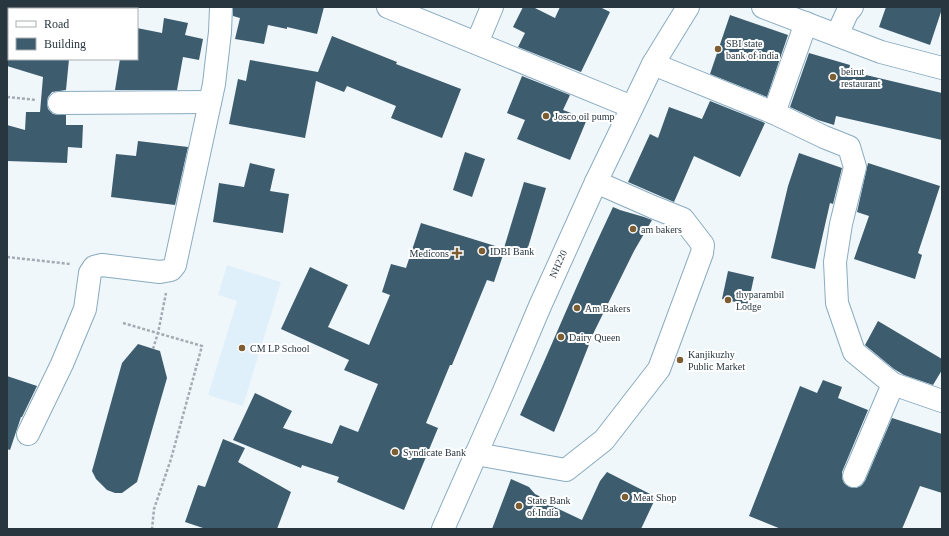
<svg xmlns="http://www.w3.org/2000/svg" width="949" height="536" font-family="'Times New Roman',serif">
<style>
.built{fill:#e0f0fb}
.building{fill:#3d5d6f}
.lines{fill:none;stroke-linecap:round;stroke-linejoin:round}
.minor-casing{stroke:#89abc0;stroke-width:24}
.highway-casing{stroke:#89abc0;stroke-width:24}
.path{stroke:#a2acb2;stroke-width:2.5;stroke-dasharray:3 2;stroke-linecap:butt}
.minor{stroke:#fff;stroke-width:22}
.highway{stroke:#fff;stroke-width:22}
.poi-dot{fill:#7c5e32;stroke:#fff;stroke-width:1.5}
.labels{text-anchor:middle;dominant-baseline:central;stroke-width:4;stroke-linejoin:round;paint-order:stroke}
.poi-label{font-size:10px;fill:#28363f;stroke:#fff;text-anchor:start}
.street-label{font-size:10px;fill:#28363f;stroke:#fff}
</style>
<rect width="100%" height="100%" fill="#f0f7fb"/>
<polygon class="built" points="227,265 281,282 243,406 208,395 237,301 218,295"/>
<g class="building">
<polygon points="233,7 324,7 317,34 287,27 287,29 268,25 264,44 235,39 240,18 233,16"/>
<polygon points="523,7 533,7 555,18 560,7 600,7 610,12 581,72 518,47 525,33 513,27"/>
<polygon points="886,7 942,7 942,9 930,45 879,27"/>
<polygon points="730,15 788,35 767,97 710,74"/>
<polygon points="164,18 188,23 185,35 203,39 199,60 183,57 177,90 115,90 120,59 137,59 137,28 162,33"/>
<polygon points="332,36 397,62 396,64 461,89 442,138 391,118 396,106 347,86 344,92 316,81 305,138 229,124 238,79 246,81 250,60 318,72"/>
<polygon points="809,53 850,65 849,71 942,93 942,140 836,116 834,125 818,120 790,107"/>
<polygon points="7,59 69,59 66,90 52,92 48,97 47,103 48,109 53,114 59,115 66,115 66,125 83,125 82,148 68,147 67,163 7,161 7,125 25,130 26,112 40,112 43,77 7,66"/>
<polygon points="522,76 570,95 563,110 587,119 570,160 517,139 525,120 507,113"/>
<polygon points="710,101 765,123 740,177 694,156 674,202 628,182 650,134 658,138 669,107 702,119"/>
<polygon points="138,141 188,147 175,205 111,197 116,154 136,156"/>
<polygon points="465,152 485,159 472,197 453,190"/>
<polygon points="799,153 842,168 833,204 830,203 815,269 771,258 788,186"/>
<polygon points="250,163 275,169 270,191 289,194 283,233 213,222 219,183 244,187"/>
<polygon points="868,163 940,186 918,253 922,255 915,279 854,259 869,216 857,212"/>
<polygon points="524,182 546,188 526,254 504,248"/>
<polygon points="613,207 620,210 644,217 652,220 634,251 594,332 564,408 554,432 520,415 543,364 577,286 589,259 599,237"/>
<polygon points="421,223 505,249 494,282 487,280 452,365 450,365 426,423 438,428 404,510 337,482 339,477 302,465 301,468 233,440 255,393 292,411 283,428 332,444 340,425 358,432 378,384 344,370 349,360 281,329 310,267 348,285 328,327 369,345 390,295 382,292 391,264 406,268"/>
<polygon points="728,271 754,277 748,305 722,299"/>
<polygon points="878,321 942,359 942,370 933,385 904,375 894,369 865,345"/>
<polygon points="138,344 160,351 167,378 137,482 122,493 115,493 107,490 96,479 92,471 122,363"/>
<polygon points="7,376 37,386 22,417 21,417 10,450 7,449"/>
<polygon points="823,380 842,387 838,398 868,410 842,472 842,478 844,483 849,487 856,488 861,486 865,481 892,418 942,434 942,493 920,486 902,529 781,529 749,516 800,386 817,393"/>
<polygon points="223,439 245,448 238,462 291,492 277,529 206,529 185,522 198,485 205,487"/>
<polygon points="607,472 656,497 641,529 492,529 511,479 529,487 535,494 541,497 548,504 582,520 600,481"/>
</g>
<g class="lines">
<defs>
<g id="minor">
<polyline points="388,7 632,107"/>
<polyline points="763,7 881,52 942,68"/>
<polyline points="837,35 847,13 852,7"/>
<polyline points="477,43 492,7"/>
<polyline points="653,64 774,113 824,137 849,147 855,167 841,224 835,262 837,303 854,352 893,384 942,401"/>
<polyline points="59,103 210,102"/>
<polyline points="774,113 806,23"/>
<polyline points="28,434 62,364 85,309 90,273 94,267 102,265 160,272 171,270 175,265 214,84 220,32 221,7"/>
<polyline points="476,454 566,470 604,440 659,369 702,253 703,245 683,219 653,207 596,182"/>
<polyline points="854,476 893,384"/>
</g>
<polyline id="highway" points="443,529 504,391 540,306 596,182 653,64 688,7"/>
</defs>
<use href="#minor" class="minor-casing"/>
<use href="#highway" class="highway-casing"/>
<g class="path">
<polyline points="7,97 36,100"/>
<polyline points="7,257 70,264"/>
<polyline points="123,323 202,346 171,459 154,509 152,529"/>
<polyline points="153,349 158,333 166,293"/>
</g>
<use href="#minor" class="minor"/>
<use href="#highway" class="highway"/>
</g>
<g class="poi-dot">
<circle cx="718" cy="49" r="4"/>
<circle cx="833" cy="77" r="4"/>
<circle cx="546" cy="116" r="4"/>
<circle cx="633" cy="229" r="4"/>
<circle cx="482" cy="251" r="4"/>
<path d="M455 247h4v4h4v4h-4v4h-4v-4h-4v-4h4z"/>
<circle cx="728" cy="300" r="4"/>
<circle cx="577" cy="308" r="4"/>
<circle cx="561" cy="337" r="4"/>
<circle cx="242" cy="348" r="4"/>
<circle cx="680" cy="360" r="4"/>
<circle cx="395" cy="452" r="4"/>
<circle cx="625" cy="497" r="4"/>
<circle cx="519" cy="506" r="4"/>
</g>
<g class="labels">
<g class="poi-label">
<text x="726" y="43">SBI state<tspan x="726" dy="12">bank of india</tspan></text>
<text x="841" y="71">beirut<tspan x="841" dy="12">restaurant</tspan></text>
<text x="554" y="116">Josco oil pump</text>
<text x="641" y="229">am bakers</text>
<text x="490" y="251">IDBI Bank</text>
<text x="449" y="253" text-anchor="end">Medicons</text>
<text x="736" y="294">thyparambil<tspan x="736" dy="12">Lodge</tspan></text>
<text x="585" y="308">Am Bakers</text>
<text x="569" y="337">Dairy Queen</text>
<text x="250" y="348">CM LP School</text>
<text x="688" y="354">Kanjikuzhy<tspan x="688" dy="12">Public Market</tspan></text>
<text x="403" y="452">Syndicate Bank</text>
<text x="633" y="497">Meat Shop</text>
<text x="527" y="500">State Bank<tspan x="527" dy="12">of India</tspan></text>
</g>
<g class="street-label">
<text transform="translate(558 264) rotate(-66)">NH220</text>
</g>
</g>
<rect width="949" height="536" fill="none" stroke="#28363f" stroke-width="16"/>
<rect x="8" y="8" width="130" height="52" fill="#ffffff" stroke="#a9afb2"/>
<rect x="16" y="21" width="20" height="6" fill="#ffffff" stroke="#a9afb2"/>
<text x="44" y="28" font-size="12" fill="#28363f">Road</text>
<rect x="16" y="38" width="20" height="12" fill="#3d5d6f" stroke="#a9afb2"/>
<text x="44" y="48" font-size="12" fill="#28363f">Building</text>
</svg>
